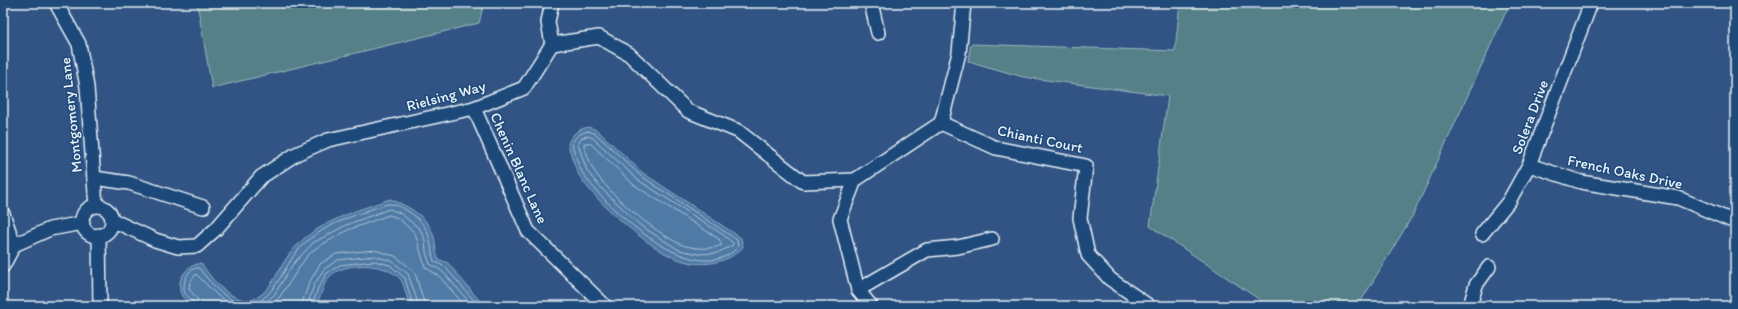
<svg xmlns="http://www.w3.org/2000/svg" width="1738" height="309" font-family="Itim,sans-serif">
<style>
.green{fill:#558087;stroke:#9eb8c0}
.water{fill:#507aa5;stroke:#8daac6}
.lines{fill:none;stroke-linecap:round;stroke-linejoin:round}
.shore{stroke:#abc1d7;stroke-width:1}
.minor-casing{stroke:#e8f1f8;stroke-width:16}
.minor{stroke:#1f4a7a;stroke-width:13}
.labels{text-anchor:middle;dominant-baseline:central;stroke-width:3;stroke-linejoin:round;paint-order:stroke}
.street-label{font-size:15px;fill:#e8f1f8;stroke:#1f4a7a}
</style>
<rect width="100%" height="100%" fill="#315484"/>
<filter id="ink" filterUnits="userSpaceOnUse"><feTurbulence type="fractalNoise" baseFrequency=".025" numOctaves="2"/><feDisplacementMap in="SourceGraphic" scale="8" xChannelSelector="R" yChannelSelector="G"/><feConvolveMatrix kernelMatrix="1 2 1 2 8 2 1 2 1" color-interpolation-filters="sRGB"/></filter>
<g filter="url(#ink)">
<g class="green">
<polygon points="197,3 484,3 479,23 212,88"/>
<polygon points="1180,3 1510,3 1413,215 1358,306 1269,306 1150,226 1168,96 1023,77 968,61 971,44 1175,51"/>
</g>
<g class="water">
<path d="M 588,127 L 597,130 L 643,173 L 741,238 L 743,247 C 727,265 698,268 675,258 C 649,248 593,200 579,175 C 574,166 571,154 568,144 C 572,133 577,130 588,127 Z"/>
<path d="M 390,199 C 408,206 428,216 434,237 C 436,244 435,251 438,259 L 448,263 L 484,306 L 410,306 C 407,300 404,283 401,280 C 387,262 346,261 330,276 C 322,284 322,297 315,306 L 192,306 C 188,302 181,298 180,291 C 177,277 188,265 201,263 C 211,278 223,294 241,299 C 265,305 275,275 286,259 C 291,251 299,243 306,237 C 330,218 361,209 390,199 Z"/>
</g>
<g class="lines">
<g class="shore">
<path d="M 588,131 L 596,134 L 641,176 L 737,240 L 738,247 C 696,292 608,210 584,175 C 578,166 575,154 572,144 C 575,136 580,133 588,131 Z"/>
<polygon points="588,136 593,138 638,180 722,234 733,243 733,245 717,253 699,254 679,250 641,226 599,186 587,171 578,144 582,138"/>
<path d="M 585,143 L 590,143 L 634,185 L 719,239 L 722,245 C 711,250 692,249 680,244 C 653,231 609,195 593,169 C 589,162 587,153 584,146 Z"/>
<path d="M 194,306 C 194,299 185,297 184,290 C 183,280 189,267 199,268 C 212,285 231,309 255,303 C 273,298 287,263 298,250 C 317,228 349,217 375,208 C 379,207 385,204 389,204 C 401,204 418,217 424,226 C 432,237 430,250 434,261 L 445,267 L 479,306"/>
<polyline points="199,306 198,300 189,289 190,282 196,274 218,296 234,306"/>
<polyline points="261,306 274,295 293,264 313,243 346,225 389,209 400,213 420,229 425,240 426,252 430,264 442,271 473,306"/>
<polyline points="270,306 279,298 307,256 316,248 348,230 389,215 398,218 415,233 425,267 439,276 465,306"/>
<polyline points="301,306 309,283 320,264 336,254 374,250 395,256 413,270 416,276 425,306"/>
<polyline points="307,306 314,285 324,269 338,260 374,256 392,261 408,274 419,306"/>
<polyline points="312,306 318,288 327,273 340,265 374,261 390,265 405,278 413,306"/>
</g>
<defs>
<g id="minor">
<polyline points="56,3 79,44 87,87 96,206"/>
<polyline points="871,3 878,33"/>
<polyline points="552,44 548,22 552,3"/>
<polyline points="474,108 528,231 605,306"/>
<polyline points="941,123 996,148 1086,166 1080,218 1088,255 1110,279 1149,306"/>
<polyline points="941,123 959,53 964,3"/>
<polyline points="1529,165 1581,182 1678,198 1735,222"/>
<polyline points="94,178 129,183 203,207"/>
<circle cx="97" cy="221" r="15"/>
<polyline points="3,214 14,245"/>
<polyline points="112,220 155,240 178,247 197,246 216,229 261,177 296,154 328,140 474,108 524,88 552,44 599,37 629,54 688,111 738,131 803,182 855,180"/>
<polyline points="1482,234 1509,201 1529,165 1591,3"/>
<polyline points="99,235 100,306"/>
<polyline points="14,245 50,229 83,223"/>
<polyline points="3,266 14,245"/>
<polyline points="858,290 927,250 958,247 992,239"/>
<polyline points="871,306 858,290 840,219 855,180 941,123"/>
<polyline points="1470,306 1476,285 1489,267"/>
</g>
</defs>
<use href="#minor" class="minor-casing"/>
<use href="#minor" class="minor"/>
</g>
</g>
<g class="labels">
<g class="street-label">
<text transform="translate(446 96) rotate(-15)">Rielsing Way</text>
<text transform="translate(71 115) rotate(-96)">Montgomery Lane</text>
<text transform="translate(1530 117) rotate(-69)">Solera Drive</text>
<text transform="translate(1040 139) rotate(12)">Chianti Court</text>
<text transform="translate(519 168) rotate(66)">Chenin Blanc Lane</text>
<text transform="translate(1625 172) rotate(12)">French Oaks Drive</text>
</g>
</g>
<rect width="1738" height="309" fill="none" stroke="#1f4a7a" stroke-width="16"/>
<rect x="8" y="8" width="1722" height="293" fill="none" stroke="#e8f1f8" stroke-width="1.5" filter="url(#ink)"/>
</svg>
